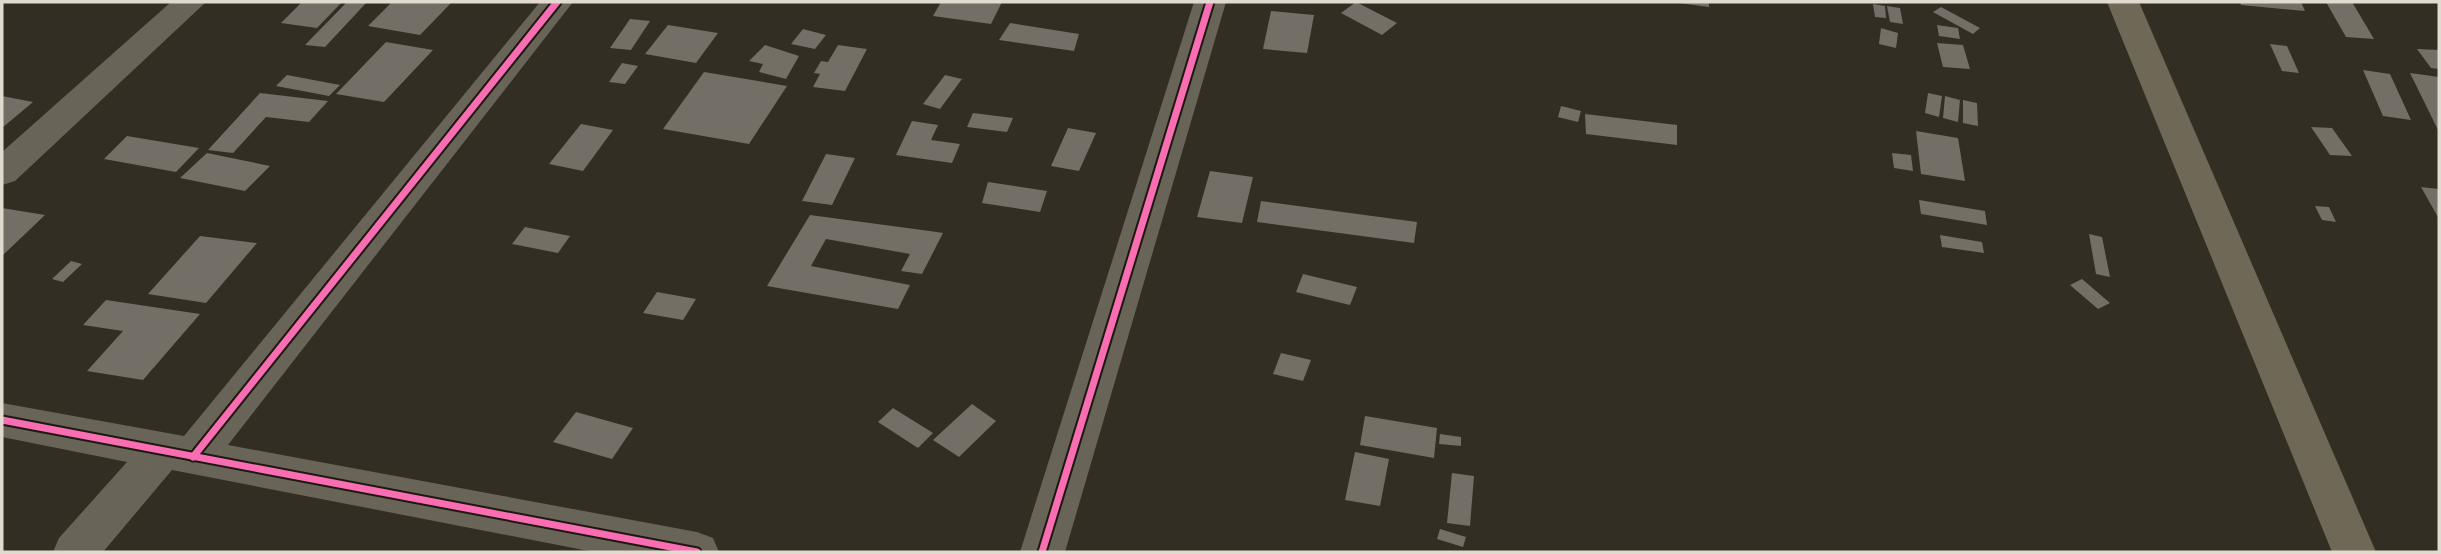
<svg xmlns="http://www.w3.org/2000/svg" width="2441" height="554" font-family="'Roboto Serif',serif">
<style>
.building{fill:#736e66}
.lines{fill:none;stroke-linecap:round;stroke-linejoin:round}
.minor{fill:#686457;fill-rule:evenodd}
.highway{fill:#6e6956;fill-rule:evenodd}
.cycleway-casing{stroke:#1d1810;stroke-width:11}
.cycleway{stroke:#f96db3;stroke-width:7}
</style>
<rect width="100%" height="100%" fill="#332e23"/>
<g class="building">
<polygon points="302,2 342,2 317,28 281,23"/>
<polygon points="347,2 367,2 325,47 305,45"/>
<polygon points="392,2 452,2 420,35 368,26"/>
<polygon points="941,2 1002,2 991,24 933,16"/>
<polygon points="1356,2 1397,23 1382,35 1341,13"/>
<polygon points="1679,2 1709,2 1709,7 1679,3"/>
<polygon points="2240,2 2301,2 2305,11 2241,5"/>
<polygon points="2326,2 2352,2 2374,39 2346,37"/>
<polygon points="1873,4 1885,6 1886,18 1875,17"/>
<polygon points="1887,6 1900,8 1903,24 1890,22"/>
<polygon points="1941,7 1980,28 1973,34 1933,12"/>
<polygon points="1271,11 1314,15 1307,53 1263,49"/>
<polygon points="630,19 650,21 631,50 610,48"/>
<polygon points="1010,23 1079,34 1074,51 999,40"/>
<polygon points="668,25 718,33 696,63 645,54"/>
<polygon points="1937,25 1958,28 1960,39 1939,36"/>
<polygon points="1881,28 1898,33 1896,48 1879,44"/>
<polygon points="803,29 826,35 815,49 791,44"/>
<polygon points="386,42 433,50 384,102 336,94"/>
<polygon points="1937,43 1963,45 1970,69 1943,67"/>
<polygon points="2270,44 2287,46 2299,73 2282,71"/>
<polygon points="765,45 799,56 786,79 759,72 763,64 749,61"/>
<polygon points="838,45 867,49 845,91 813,87 820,74 814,73 821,61 828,62"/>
<polygon points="2417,49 2439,50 2439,69 2431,68"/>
<polygon points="622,63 638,66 625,84 609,82"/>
<polygon points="2363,70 2390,74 2411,120 2383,116"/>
<polygon points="704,72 787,86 749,144 663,129"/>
<polygon points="2410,73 2439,77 2439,132"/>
<polygon points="287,75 340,85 329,96 276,86"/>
<polygon points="945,75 962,79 940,109 923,104"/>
<polygon points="260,93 328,101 309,122 266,117 233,153 208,150"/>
<polygon points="1928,93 1942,96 1939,117 1925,113"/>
<polygon points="2,96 33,102 2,128"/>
<polygon points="1945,96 1960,100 1958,122 1943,118"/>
<polygon points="1963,100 1977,103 1978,126 1963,123"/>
<polygon points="1561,106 1581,111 1578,122 1558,117"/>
<polygon points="973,113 1013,118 1007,132 967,127"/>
<polygon points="1585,114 1677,125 1677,145 1586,134"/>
<polygon points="912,121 938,125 931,140 960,144 952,163 896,155"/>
<polygon points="581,124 613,130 583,171 549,164"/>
<polygon points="2311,127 2332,128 2352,156 2330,155"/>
<polygon points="1068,128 1096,133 1079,171 1051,166"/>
<polygon points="1916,131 1958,138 1965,181 1921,174"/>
<polygon points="127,136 199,148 176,172 104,159"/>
<polygon points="207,153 270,166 245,191 180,178"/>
<polygon points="1892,153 1911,155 1913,171 1894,168"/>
<polygon points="826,154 855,158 832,205 802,201"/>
<polygon points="1210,171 1253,177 1242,223 1197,217"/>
<polygon points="988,182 1047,191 1040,212 982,203"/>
<polygon points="2421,187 2439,189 2439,219"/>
<polygon points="1919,200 1985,211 1987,225 1921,214"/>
<polygon points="1261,201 1417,222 1414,243 1257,222"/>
<polygon points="2315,206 2329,207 2336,222 2322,220"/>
<polygon points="2,208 45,215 2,256"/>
<polygon points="810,215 937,232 943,233 922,274 901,271 910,254 826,239 811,266 910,285 898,309 767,286"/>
<polygon points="525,227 570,236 558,253 512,244"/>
<polygon points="2089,234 2102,237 2110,277 2096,274"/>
<polygon points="1940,235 1982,242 1984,253 1942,247"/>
<polygon points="200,236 257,243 206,303 148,294"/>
<polygon points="71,261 82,264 63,282 52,279"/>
<polygon points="1303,274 1357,287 1350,305 1296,292"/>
<polygon points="2082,279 2110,303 2098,309 2070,285"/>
<polygon points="657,292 696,299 683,320 643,313"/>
<polygon points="106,300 200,314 143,380 87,371 123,331 83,325"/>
<polygon points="1281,353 1311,360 1303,381 1273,374"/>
<polygon points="972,404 996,421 959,457 933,440"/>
<polygon points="893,408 933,433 918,448 878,422"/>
<polygon points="576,412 633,428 612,459 553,442"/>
<polygon points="1365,416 1437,428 1434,458 1360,445"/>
<polygon points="1440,434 1461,437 1461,446 1439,444"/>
<polygon points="1355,452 1389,459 1380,506 1345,500"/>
<polygon points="1452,473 1474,476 1470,526 1447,523"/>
<polygon points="1440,529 1466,537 1463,547 1437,539"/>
</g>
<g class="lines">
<g class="minor">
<polygon points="171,2 206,2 15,181 2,185 2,152"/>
<polygon points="540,2 573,2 228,445 697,532 713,538 719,552 594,552 172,470 103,552 53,552 59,538 127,462 2,437 2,403 184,436"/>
<polygon points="1194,2 1226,2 1065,552 1020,552"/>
</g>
<polygon class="highway" points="2107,2 2139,2 2376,552 2332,552"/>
<defs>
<g id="cycleway">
<polyline points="2,420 697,552"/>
<polyline points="193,457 557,2"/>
<polyline points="1042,552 1210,2"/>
</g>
</defs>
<use href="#cycleway" class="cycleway-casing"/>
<use href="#cycleway" class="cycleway"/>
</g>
<rect width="2441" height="554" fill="none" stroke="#e0dacf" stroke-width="7"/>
</svg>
